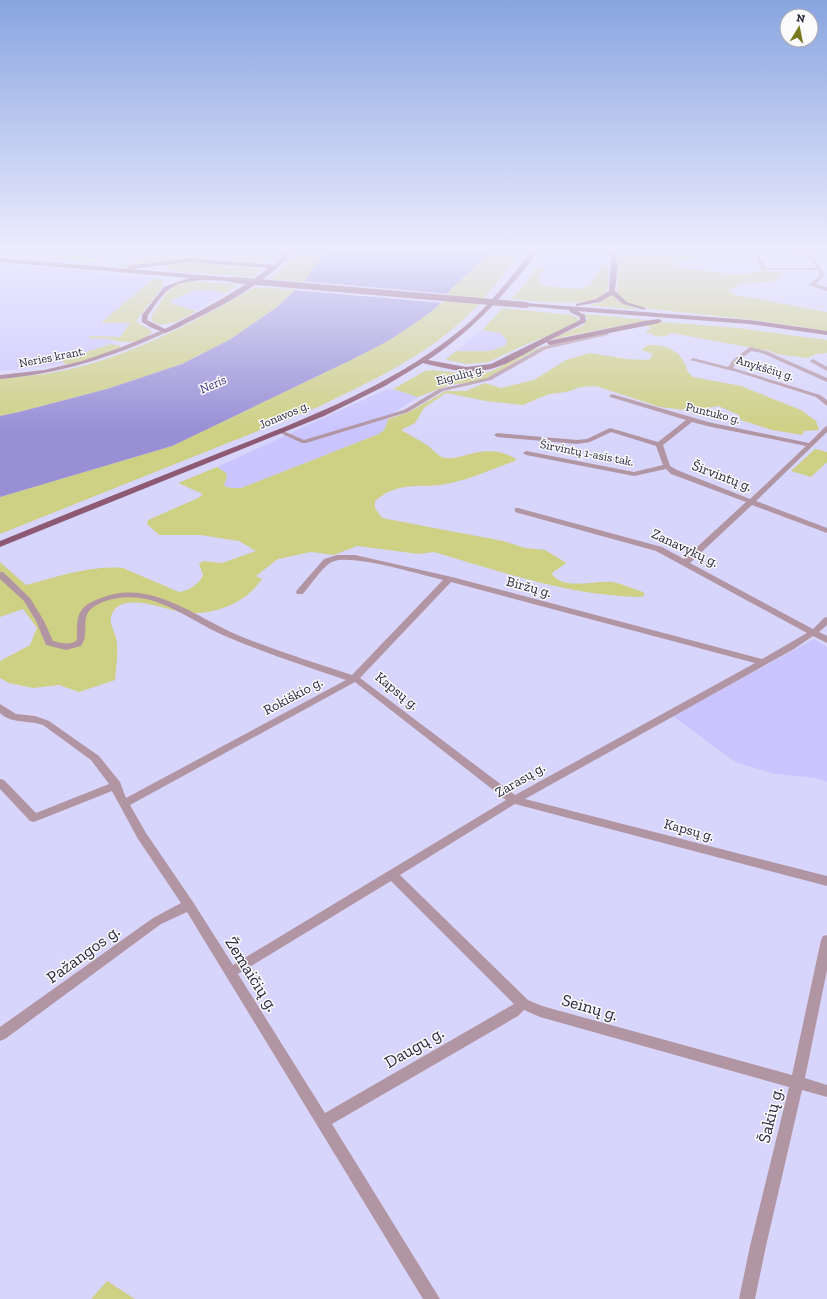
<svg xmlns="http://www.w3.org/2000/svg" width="827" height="1299" font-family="'Zilla Slab',serif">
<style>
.built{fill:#cbc5ff}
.green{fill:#ced084}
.water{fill:#988fd5}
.pier{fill:#d8d5fc}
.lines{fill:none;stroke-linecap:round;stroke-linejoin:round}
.minor{fill:#b295a2;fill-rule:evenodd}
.secondary{fill:#9e7387;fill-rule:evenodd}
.primary{fill:#8e5a73;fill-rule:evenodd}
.primary-bridge{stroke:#8e5a73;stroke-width:6}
.labels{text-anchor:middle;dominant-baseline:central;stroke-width:3;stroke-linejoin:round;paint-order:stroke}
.far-street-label{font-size:12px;fill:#29263e;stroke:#fbfbfb}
.far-water-label{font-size:13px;font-style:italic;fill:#453386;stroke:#fbfbfb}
.street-label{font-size:14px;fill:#29263e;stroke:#fbfbfb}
.near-street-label{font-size:17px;fill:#29263e;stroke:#fbfbfb}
</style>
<rect width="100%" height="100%" fill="#d8d5fc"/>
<g class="built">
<polygon points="551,248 592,249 595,254 605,256 604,258 609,258 608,266 602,265 598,273 535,268"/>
<polygon points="0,263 154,278 102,322 130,323 120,337 91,336 89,338 109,339 114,342 111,344 61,361 64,363 41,367 0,371"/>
<polygon points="197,289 225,293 196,310 177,306 171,302 172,300"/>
<polygon points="482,330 500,332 507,340 506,345 490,351 456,351"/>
<polygon points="389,388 418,397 390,415 385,429 379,434 241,488 232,488 224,486 227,477 226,473 217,467"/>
<polygon points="814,639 827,647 827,782 816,778 775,774 735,762 673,716"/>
</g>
<g class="green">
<polygon points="0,248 39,255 36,257 0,254"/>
<polygon points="46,248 67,248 57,252 110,262 105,263 48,258 51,254 53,250"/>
<polygon points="76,248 106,248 127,251 117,256"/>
<polygon points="164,248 173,248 172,249 210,258 210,260 183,259 127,267 109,266 131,264 131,262"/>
<path d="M 249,248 L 279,248 L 268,260 L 259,263 L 226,260 C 235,251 247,255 257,250 Z"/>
<polygon points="300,248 331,248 305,282 268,279 299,255 302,250"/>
<path d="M 496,248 L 526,248 C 507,270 489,294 468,315 C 426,356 370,382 318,407 L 0,534 L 0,497 L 172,446 L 351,360 L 388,341 L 418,321 L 437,307 L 453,287 Z"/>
<polygon points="637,248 705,248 695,260 672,262 674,265 690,269 741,275 762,270 782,273 782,275 775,281 740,284 728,290 736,295 827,312 827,331 762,321 643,308 627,303 617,293 618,255 635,253"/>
<polygon points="183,261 254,268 261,270 254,277 173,271 166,267 169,264"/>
<path d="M 602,265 L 608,266 C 608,273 609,284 607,290 C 599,311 529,300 511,299 L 526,283 L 535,268 L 544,269 L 539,277 L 538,282 L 543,286 L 580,289 L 590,285 Z"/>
<path d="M 154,278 L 162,280 L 164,282 L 163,286 L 136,321 C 141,326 148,327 152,332 C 140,345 124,343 109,339 C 103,338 95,339 89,338 L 90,336 L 120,337 L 130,323 L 101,323 Z"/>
<path d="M 191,281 L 238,285 L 225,293 C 199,288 195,289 172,300 L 171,302 L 173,304 L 197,311 C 185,317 165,331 152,321 L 151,317 C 156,309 167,289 175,285 C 180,283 186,282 191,281 Z"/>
<path d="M 255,287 L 295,290 L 277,307 L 231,339 L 182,364 L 107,389 L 19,412 L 0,416 L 0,379 C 32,376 65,372 96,362 C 152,345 205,316 255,287 Z"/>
<polygon points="612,295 618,301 638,310 587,305 600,303"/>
<polygon points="503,308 571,315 579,318 579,320 571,326 520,347 489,362 467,364 447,360 446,359 456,351 490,351 506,345 507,340 500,333 482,330"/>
<polygon points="584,314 648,320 549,340 584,325 588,318"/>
<path d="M 664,322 L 738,328 L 827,340 L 827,353 L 816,354 L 808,358 L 777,354 L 770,351 L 672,333 C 660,339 657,337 645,331 L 652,328 L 642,324 Z"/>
<path d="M 111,344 L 121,346 C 113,354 77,365 65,364 L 61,360 Z"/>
<polygon points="551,344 554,344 530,353 489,378 480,381 449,385 418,397 393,389 425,371 433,370 472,375 489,372 500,367 526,352"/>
<path d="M 648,345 C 663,345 678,348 685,364 C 687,370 687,372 693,377 L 741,386 L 801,410 L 816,421 L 819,430 L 803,431 L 803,435 L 772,430 L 741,420 L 739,415 L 718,406 L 693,411 L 660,407 L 596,386 L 580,387 L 567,392 L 549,394 L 523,405 L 486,401 L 446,393 L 424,408 L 415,423 L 401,430 C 409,435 418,439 425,444 C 433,448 436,456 445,458 C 452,459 459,457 466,455 C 484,450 500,449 516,459 L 515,461 C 494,468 473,478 451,483 C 422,490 400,479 375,501 L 375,508 L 382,518 L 503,541 L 525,548 L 545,550 L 565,562 L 565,564 L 553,572 L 552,574 C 563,591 596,580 613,582 C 623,584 633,589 643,592 L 645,595 L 641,597 C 570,596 502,572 434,552 L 419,554 L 357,546 L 334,555 L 311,552 L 278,559 L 256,576 L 262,579 C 246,603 215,615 186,613 C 168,611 122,590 112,614 C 108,622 114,630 116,638 C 119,651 116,667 115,680 L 79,692 L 59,685 L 33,688 L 9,683 L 0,678 L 0,661 L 30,645 L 37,628 L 23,609 L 0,617 L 0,562 L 26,585 C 57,577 90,565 123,568 L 179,592 C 188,591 200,584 203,575 L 199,564 L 203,561 L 222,563 L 256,551 L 239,541 L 200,535 L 159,535 L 147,524 L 148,520 L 198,498 L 203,494 L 178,483 L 217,467 L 226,473 L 227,477 L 224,486 L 232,488 L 241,488 L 379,434 L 385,429 L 388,419 L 409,412 L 446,391 L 466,391 L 485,383 L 501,388 L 534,380 L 566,360 L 589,353 L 628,359 L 649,360 L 653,354 L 641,350 Z"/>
<polygon points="815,449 827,452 827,462 811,477 791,471"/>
<polygon points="107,1281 135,1299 91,1299"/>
</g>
<polygon class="water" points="331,248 421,248 420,252 430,253 441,248 496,248 453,287 437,307 418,321 388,341 351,360 172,446 0,497 0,416 19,412 107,389 182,364 231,339 277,307 307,279 311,270"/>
<polygon class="pier" points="302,281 450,294 443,303 293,290"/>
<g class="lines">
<g class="minor">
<path d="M 760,248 L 811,253 L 819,248 L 824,248 L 816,254 L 814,258 L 825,275 L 816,284 L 827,287 L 827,291 L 809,285 L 820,275 L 818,270 L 762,270 L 756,258 ZM 764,251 L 810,256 L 810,258 L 816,268 L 766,268 L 760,258 Z"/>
<polygon points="606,332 609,334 608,335 546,349 491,380 443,391 408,412 306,443 302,443 276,431 277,430 281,430 304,440 404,410 439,389 487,378 542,347"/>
<polygon points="750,347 766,351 827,378 827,382 762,353 751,351 737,362 733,368 820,395 827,400 827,406 816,397 737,372 690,360 693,358 728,367 733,360"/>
<polygon points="813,359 827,367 827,371 811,362 810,361"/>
<path d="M 612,394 L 708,422 L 809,443 L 825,427 L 827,426 L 827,432 L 756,501 L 827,528 L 827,533 L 752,505 L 690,563 L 813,629 L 824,618 L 827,617 L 827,625 L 819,632 L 827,636 L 827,643 L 813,636 L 794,649 L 525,799 L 827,876 L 827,886 L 515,804 L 400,875 L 528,1000 L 542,1006 L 792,1075 L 821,940 L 823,936 L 827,935 L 827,970 L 805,1078 L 827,1085 L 827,1097 L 802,1090 L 766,1246 L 755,1299 L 739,1299 L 750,1246 L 789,1087 L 540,1017 L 524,1010 L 518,1016 L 332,1124 L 440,1299 L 423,1299 L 187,912 L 161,924 L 5,1039 L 0,1041 L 0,1027 L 153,918 L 181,903 L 138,839 L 112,791 L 34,822 L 30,821 L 0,789 L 0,779 L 4,780 L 36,813 L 109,784 L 91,760 L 43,725 C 29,720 11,724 0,713 L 0,704 L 16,714 L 35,716 L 49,721 L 99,756 L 120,782 L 126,798 L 346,680 C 305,666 265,653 225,636 C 199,625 168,601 140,598 C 126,596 108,598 95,606 C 78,616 91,632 81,646 L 66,650 L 46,645 L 36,621 L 24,601 L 0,579 L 0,572 L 3,572 L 30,598 L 44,621 L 53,641 C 61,643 70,646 77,640 C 77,616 76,607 101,598 C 151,578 196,618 240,636 C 277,651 315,663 352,675 L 443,580 C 421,575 350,553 332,562 C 324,565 309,587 303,594 L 297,594 L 296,592 L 297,590 L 324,559 L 337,555 L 355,555 L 452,577 L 762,659 L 807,633 L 656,551 L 515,512 L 515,508 L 518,508 L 662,547 L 684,559 L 746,502 L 671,474 L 666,469 L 634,476 L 526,455 L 523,453 L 526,451 L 634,472 L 663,465 L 656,446 L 611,432 L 590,442 L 577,444 L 497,437 L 494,435 L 497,433 L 577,440 L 587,439 L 610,428 L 658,442 L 686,420 L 610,397 L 609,396 ZM 692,422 L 707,426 L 806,446 L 750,499 L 677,470 L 670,466 L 663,445 ZM 451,582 L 755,663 L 515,795 L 360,678 ZM 355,682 L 506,800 L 233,965 L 193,902 L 146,833 L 130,805 ZM 391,881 L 514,1004 L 325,1113 L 238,974 Z"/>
</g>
<path class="secondary" d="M 165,329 L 168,331 L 167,332 C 113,357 59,374 0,379 L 0,375 L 44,370 L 82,361 L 122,347 Z"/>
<g class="primary">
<path d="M 291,248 L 297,248 C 270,280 230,302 193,320 C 184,324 175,330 165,333 L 150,327 L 142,322 L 142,315 L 164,287 L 189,278 L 0,262 L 0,258 L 235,278 L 238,280 L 235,282 C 217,280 182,277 168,290 C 160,297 154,307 148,315 L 147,320 L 165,329 C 201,311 237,292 269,268 L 190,262 L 130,269 L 128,268 L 128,266 L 190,258 L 274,265 Z"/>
<path d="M 535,248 L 541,248 C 507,292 474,330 428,360 L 466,367 L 491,364 L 580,320 L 580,317 L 570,312 L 569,310 L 524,306 L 523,305 L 526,303 L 749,320 L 827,331 L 827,335 L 749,324 L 577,311 L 585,315 L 586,322 L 548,341 L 644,321 L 659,319 L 662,321 L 659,323 L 550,345 L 548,344 L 547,342 C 531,350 511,363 494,368 C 471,375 446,369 423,363 L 385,386 L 324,416 L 0,547 L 0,541 C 73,511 146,482 219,453 C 305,419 393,386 464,327 C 491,304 512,275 535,248 Z"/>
<path d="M 599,248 C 625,248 616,273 615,291 L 627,302 L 645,308 L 645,310 L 623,304 L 612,295 L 600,302 L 576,306 L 576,304 L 596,299 L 609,291 L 611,256 Z"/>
</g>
<polyline class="primary-bridge" points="235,280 526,305"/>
</g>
<linearGradient id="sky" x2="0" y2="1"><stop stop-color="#88a5e0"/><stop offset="0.58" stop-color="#edecfe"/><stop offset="1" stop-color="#edecfe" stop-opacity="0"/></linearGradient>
<rect width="827" height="430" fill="url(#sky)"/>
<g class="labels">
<g class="far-street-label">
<text transform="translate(52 357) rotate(-11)">Neries krant.</text>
<text transform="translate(765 368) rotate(17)">Anykščių g.</text>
<text transform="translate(460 375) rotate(-15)">Eigulių g.</text>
<text transform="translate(713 413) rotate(14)">Puntuko g.</text>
<text transform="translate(284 415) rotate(-23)">Jonavos g.</text>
<text transform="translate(587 453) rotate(11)">Širvintų 1-asis tak.</text>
</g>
<g class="far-water-label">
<text transform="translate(213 384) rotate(-24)">Neris</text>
</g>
<g class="street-label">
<text transform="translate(722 476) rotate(21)">Širvintų g.</text>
<text transform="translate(685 548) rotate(25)">Zanavykų g.</text>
<text transform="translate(529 587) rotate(15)">Biržų g.</text>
<text transform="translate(397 691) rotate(39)">Kapsų g.</text>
<text transform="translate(293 696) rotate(-28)">Rokiškio g.</text>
<text transform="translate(520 780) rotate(-30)">Zarasų g.</text>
<text transform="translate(689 830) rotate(15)">Kapsų g.</text>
</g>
<g class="near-street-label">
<text transform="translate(83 954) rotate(-36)">Pažangos g.</text>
<text transform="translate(252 974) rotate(58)">Žemaičių g.</text>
<text transform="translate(590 1007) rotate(16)">Seinų g.</text>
<text transform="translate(414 1047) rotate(-30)">Daugų g.</text>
<text transform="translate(770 1115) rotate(-76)">Šakių g.</text>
</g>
</g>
<g transform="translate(799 28) rotate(10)"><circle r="19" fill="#fbfbfb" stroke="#a7a6af"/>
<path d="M0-3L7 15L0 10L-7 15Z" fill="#797920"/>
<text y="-6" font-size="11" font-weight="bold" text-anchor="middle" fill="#29263e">N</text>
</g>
</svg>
